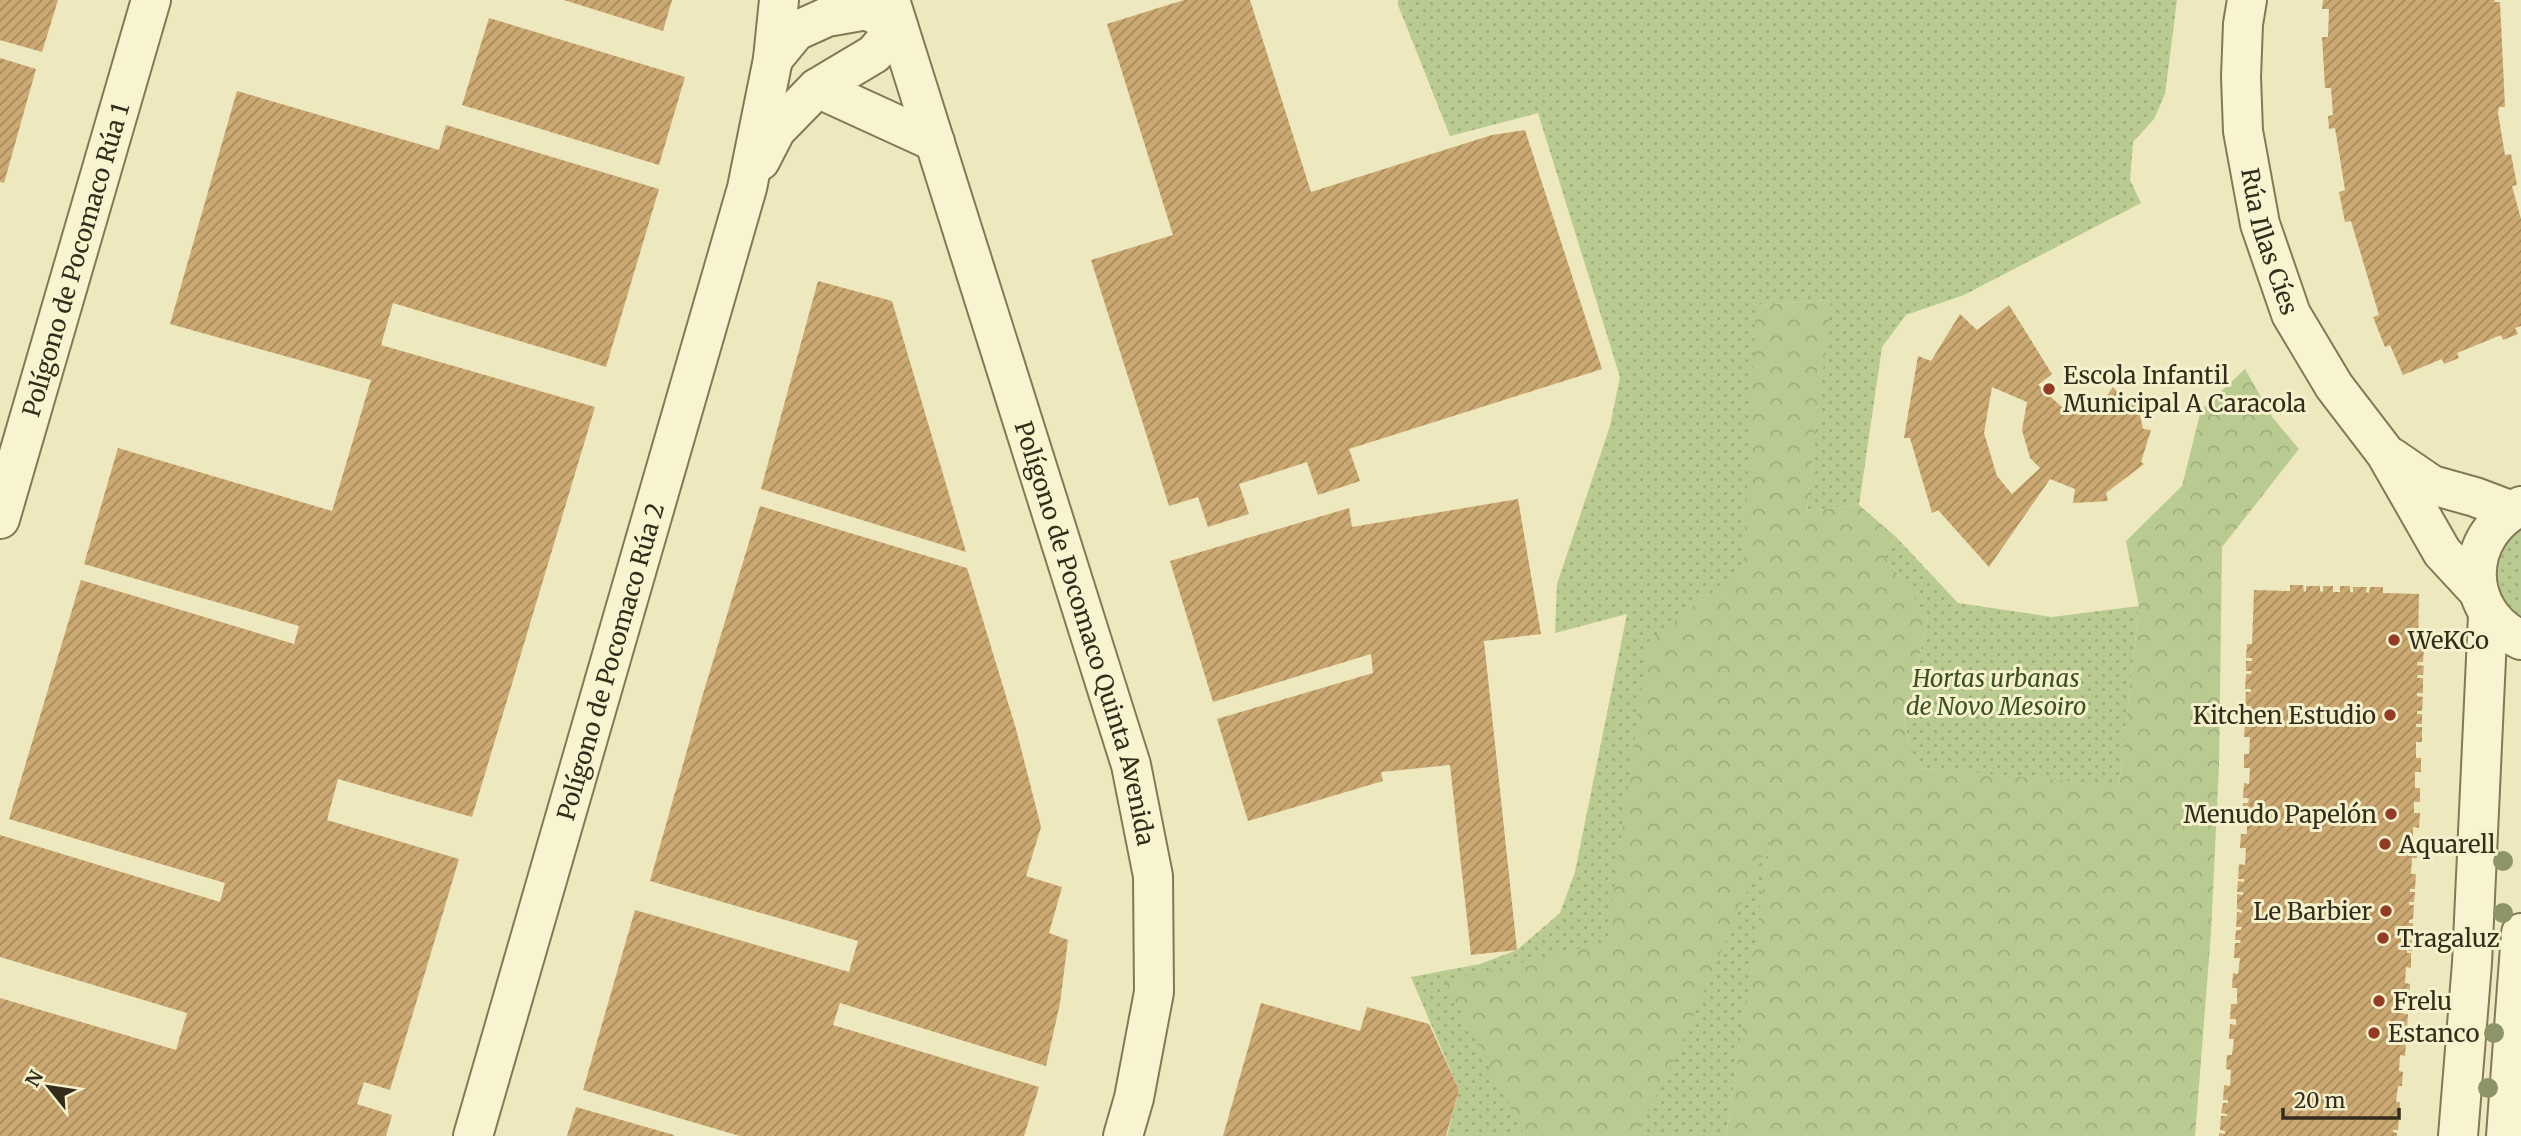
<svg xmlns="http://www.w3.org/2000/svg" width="2521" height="1136" font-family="Merriweather,serif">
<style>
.grass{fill:url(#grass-dots)}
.forest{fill:url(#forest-crowns)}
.building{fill:url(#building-hatch);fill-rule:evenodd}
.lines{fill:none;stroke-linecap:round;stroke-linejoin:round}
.street-casing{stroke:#857856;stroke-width:42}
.street{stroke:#f9f4d0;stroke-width:38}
.tree{fill:#8b9568}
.poi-dot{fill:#943b26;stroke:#f5f1cc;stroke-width:2.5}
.labels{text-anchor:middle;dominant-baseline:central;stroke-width:6;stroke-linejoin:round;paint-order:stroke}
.street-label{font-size:24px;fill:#342c1b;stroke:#f5f1cc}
.poi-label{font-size:24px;fill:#342c1b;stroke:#f5f1cc;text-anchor:start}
.park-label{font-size:24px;font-style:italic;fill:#3b5122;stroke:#f5f1cc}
</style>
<defs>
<pattern id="grass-dots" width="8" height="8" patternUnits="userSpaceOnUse" patternTransform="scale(1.75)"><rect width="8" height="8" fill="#b9cb91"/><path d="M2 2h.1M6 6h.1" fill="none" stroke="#a0ae7c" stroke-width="1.8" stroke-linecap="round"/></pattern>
<pattern id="forest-crowns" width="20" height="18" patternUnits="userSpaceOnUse" patternTransform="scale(1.75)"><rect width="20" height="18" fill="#b9cb91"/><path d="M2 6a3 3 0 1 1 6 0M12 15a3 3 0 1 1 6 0" fill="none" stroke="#a0ae7c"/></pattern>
<pattern id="building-hatch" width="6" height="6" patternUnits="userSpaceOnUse" patternTransform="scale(1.75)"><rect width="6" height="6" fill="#cca972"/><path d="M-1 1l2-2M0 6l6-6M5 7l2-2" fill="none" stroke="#a68a5d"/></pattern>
</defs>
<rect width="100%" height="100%" fill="#ede8bd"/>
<g class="grass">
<polygon points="1398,0 2177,0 2165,94 2154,119 2133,142 2130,180 2141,203 1964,295 1906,315 1882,347 1859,505 1807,511 1830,300 1756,305 1772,833 1726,1136 1447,1136 1459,1090 1411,977 1480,964 1517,950 1560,913 1575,872 1627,614 1555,633 1557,584 1610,426 1620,377 1538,113 1450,136 1398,5"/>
<path d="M 2521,529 L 2521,620 C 2490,596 2484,550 2521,529 Z"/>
<polygon points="1896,537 1958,603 2052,617 2139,606 2119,786 1916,768 1904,722 1928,618 1884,555"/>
</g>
<polygon class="forest" points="1831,300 1807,511 1859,505 1896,537 1884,555 1928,618 1904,722 1916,768 2119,785 2139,606 2126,541 2182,486 2201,410 2245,369 2273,418 2299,449 2222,547 2219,765 2211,933 2195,1136 1726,1136 1771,836 1678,1052 1636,1136 1525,1136 1445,981 1607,942 1648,642 1743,567 1756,305"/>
<g class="building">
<polygon points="0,0 58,0 42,52 0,40"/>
<polygon points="564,0 672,0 663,31"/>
<polygon points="1184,0 1250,0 1311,192 1492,135 1525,130 1602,369 1349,449 1360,481 1318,495 1307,462 1239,484 1249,514 1208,527 1198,497 1169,506 1091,260 1173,235 1107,24"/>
<polygon points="2323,0 2495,0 2494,2 2500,2 2505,107 2499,107 2498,113 2505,155 2511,154 2517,185 2512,186 2521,219 2521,326 2515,328 2518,334 2503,340 2501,335 2457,353 2459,358 2444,364 2442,359 2403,375 2390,345 2385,347 2373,317 2379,315 2351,221 2345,222 2339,192 2345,190 2335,128 2329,129 2328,116 2333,115 2331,88 2325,88 2322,37 2328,37 2329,9 2322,9"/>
<polygon points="489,18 685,77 659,165 462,105"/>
<polygon points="0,58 36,69 4,183 0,182"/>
<polygon points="237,91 439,150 446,125 659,189 606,367 393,303 381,345 595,407 472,817 338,779 327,820 459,859 390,1090 364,1082 357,1104 392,1115 386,1136 0,1136 0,998 176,1050 187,1013 0,957 0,835 220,902 225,883 9,819 81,580 294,644 299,626 84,564 118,448 332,511 371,380 170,324"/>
<polygon points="818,281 892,301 966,552 761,489"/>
<path d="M 2009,305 L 2052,374 L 2038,385 L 2066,411 L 2083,402 L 2100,406 L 2113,387 L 2127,403 L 2136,397 L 2143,429 L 2151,430 L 2141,462 L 2144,464 L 2106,493 L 2108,501 L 2073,503 L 2075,489 L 2050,479 L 1989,567 L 1938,510 L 1932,513 L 1910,438 L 1904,438 L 1918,356 L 1931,361 L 1960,314 L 1977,330 ZM 1992,387 L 2027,402 L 2022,430 L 2030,458 L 2040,468 L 2012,494 L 1997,476 L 1984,433 Z"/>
<polygon points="1518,499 1541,634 1484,641 1517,950 1471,955 1450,765 1381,772 1383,781 1248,821 1217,719 1373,673 1371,654 1213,702 1170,561 1349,508 1352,527"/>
<polygon points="760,506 967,568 1016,729 1041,827 1026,876 1062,887 1049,933 1068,940 1060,1003 1046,1066 840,1003 833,1025 1039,1087 1024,1136 740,1136 583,1090 635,910 849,972 858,941 650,881 703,694"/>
<polygon points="2290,585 2303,585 2304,592 2306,591 2306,586 2320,586 2320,591 2323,592 2323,586 2333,586 2333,592 2340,592 2340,586 2350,586 2350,592 2353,592 2353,587 2367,587 2366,592 2369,593 2370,587 2383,587 2383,593 2419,594 2418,648 2424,648 2423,662 2418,662 2417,665 2424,666 2423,675 2418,675 2417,678 2423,678 2423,693 2417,693 2417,696 2423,697 2422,711 2417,711 2417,714 2422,714 2422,724 2416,724 2416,727 2422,727 2422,742 2416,742 2416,758 2421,758 2421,772 2415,772 2415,788 2420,788 2420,802 2414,802 2414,813 2420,813 2419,828 2413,827 2413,844 2418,844 2417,858 2412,858 2411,874 2416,874 2415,889 2410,889 2410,892 2415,892 2414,902 2409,902 2409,905 2414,905 2413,919 2409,920 2409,923 2413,923 2412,937 2408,937 2408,940 2412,940 2412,951 2407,950 2407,953 2411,953 2411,968 2406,967 2405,983 2410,984 2409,998 2404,998 2403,1014 2408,1014 2407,1029 2402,1029 2401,1041 2406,1041 2405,1056 2400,1055 2399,1071 2403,1072 2402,1086 2398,1086 2396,1102 2400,1102 2399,1116 2395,1116 2395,1119 2399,1120 2398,1130 2393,1130 2393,1132 2397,1133 2397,1136 2219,1136 2219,1133 2225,1134 2225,1131 2220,1130 2221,1116 2227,1116 2227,1114 2221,1113 2223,1103 2228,1103 2228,1100 2223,1100 2224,1085 2230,1086 2231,1070 2226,1069 2227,1055 2232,1055 2234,1039 2229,1039 2230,1024 2236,1025 2236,1019 2230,1019 2231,1004 2237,1004 2237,988 2232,988 2233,973 2238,974 2240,958 2234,958 2235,943 2240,943 2241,940 2235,940 2236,930 2241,930 2242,927 2236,927 2237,912 2242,913 2242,910 2237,909 2237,894 2243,895 2243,892 2237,892 2238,881 2244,882 2244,879 2238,879 2239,864 2245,865 2246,848 2240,848 2241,834 2247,834 2247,818 2242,817 2243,803 2248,803 2249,798 2243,798 2244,783 2249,784 2250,768 2244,768 2244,754 2249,754 2250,737 2244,737 2245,723 2251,723 2251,720 2245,719 2245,710 2251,710 2251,706 2245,706 2246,692 2251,692 2251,689 2245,689 2246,674 2251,674 2252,671 2246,671 2246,661 2252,661 2252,658 2246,658 2247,644 2252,644 2254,590 2290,591"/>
<polygon points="1261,1003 1360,1031 1367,1007 1429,1024 1459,1090 1446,1136 1223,1136"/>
<polygon points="576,1107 674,1135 674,1136 567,1136"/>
</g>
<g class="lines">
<defs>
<g id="street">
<path id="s1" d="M 890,0 L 1131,765 L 1153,876 L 1154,992 L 1134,1098 L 1123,1136"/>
<path id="s2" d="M 2247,0 L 2243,24 L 2241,77 L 2243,131 L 2260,224 L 2291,314 L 2334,386 L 2386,454 L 2442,552 L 2478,591"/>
<polyline points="817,88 935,142"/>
<polyline points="760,161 776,130 817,88 874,54 898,26 867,10 827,17 796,31 773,59"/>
<polyline points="2391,457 2432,485 2475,497 2512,511"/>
<path d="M 2521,506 C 2462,536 2462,612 2521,640"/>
<path id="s3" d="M 0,519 L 151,0"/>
<path id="s4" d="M 473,1136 L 747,188 L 773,59 L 779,0"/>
<polyline points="2458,1136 2472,963 2488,615"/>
<polyline points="2506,1136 2521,933"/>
</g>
</defs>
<use href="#street" class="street-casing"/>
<use href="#street" class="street"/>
</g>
<g class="tree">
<circle cx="2503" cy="861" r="10"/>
<circle cx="2503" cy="913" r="10"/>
<circle cx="2494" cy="1033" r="10"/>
<circle cx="2488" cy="1088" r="10"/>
</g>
<g class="poi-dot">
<circle cx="2049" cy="389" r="7"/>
<circle cx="2394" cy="640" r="7"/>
<circle cx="2390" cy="715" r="7"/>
<circle cx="2391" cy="814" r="7"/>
<circle cx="2385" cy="844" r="7"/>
<circle cx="2386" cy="911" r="7"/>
<circle cx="2383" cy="938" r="7"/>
<circle cx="2379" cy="1001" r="7"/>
<circle cx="2374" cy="1033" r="7"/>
</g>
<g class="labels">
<g class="street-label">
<text stroke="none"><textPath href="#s2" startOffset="245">Rúa Illas Cíes</textPath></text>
<text stroke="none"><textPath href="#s3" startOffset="270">Polígono de Pocomaco Rúa 1</textPath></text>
<text stroke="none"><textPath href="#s1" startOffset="663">Polígono de Pocomaco Quinta Avenida</textPath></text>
<text stroke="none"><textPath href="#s4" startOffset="494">Polígono de Pocomaco Rúa 2</textPath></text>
</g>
<g class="poi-label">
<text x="2063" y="375">Escola Infantil<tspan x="2063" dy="28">Municipal A Caracola</tspan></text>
<text x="2408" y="640">WeKCo</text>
<text x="2376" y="715" text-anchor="end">Kitchen Estudio</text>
<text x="2377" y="814" text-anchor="end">Menudo Papelón</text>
<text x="2399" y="844">Aquarell</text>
<text x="2372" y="911" text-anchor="end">Le Barbier</text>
<text x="2397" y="938">Tragaluz</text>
<text x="2393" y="1001">Frelu</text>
<text x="2388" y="1033">Estanco</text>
</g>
<g class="park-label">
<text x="1996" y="678">Hortas urbanas<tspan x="1996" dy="28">de Novo Mesoiro</tspan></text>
</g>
</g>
<g transform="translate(49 1087) rotate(300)" stroke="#f5f1cc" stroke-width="5" paint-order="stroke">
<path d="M0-5L12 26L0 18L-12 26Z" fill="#342c1b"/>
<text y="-10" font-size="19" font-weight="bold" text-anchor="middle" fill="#342c1b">N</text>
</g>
<path d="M2283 1108v10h116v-10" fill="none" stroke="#342c1b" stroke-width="3.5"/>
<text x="2294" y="1108" font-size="21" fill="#342c1b" stroke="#f5f1cc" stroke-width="5" paint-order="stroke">20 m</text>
</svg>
